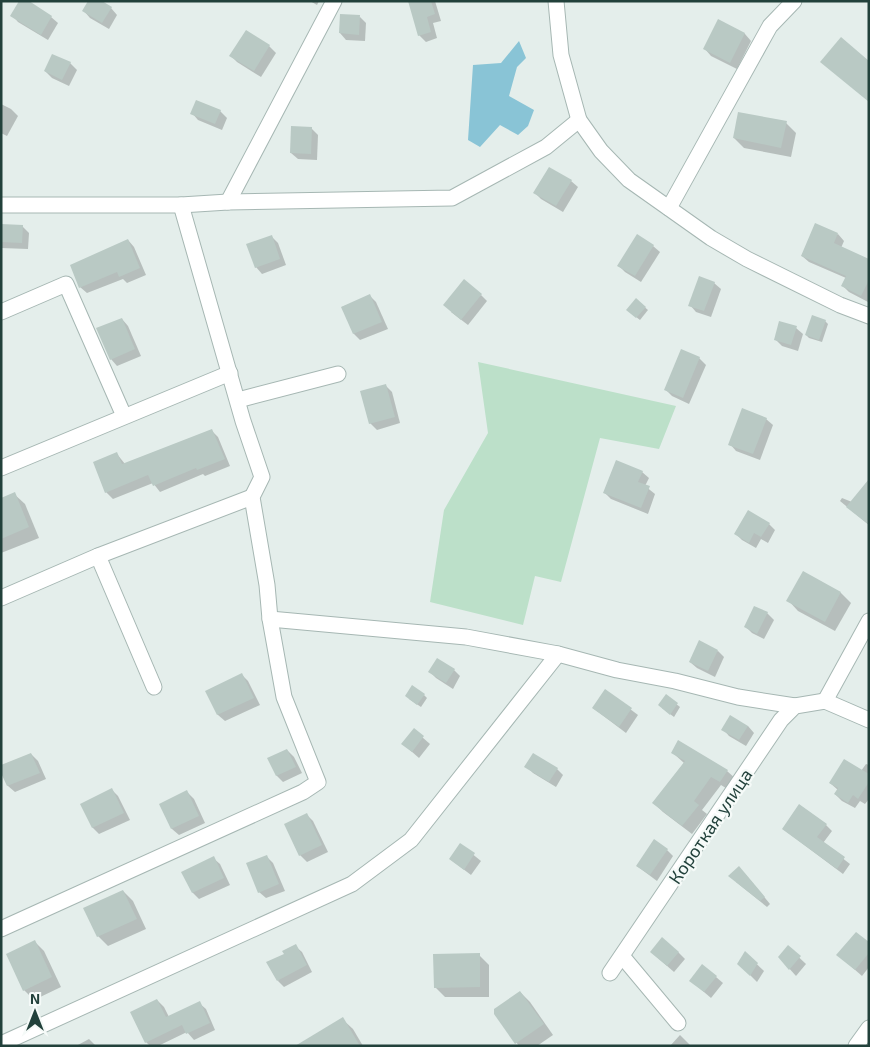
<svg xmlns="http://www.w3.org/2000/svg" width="870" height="1047" font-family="'Exo 2',sans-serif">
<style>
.green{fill:#bce0c9}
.water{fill:#89c4d6}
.shadow{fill:#0003}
.building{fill:#b9c9c4}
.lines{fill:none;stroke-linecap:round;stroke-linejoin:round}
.minor-casing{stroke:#a6b7b3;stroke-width:17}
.minor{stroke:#fff;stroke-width:15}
.labels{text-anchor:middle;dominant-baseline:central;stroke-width:4.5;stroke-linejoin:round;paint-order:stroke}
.street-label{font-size:18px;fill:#22413b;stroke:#f5faf8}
</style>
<rect width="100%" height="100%" fill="#e4eeeb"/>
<polygon class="green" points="478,362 676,406 659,449 600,438 561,582 535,576 523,625 430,602 444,510 488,433"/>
<polygon class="water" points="519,41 526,58 517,67 509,96 534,110 528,126 518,135 500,125 480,147 468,140 473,65 501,63"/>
<g class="shadow">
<polygon points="310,1 319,1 317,5"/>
<polygon points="410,1 435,1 441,21 433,23 437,38 426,42 419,35"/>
<polygon points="111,8 117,15 109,29 90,18 84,11"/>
<polygon points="12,15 51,17 58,23 48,40 18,22"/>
<polygon points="360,17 366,23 365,41 346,40 340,33"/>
<polygon points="719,21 745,34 751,41 737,69 711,56 705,49"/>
<polygon points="246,31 269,46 276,53 261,77 237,62 231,56"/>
<polygon points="70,63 77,70 69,86 52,78 45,71"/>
<polygon points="1,104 11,109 18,116 7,136 1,133"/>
<polygon points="220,111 227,118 222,130 198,120 192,113"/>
<polygon points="786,123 796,133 791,157 744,148 734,138"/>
<polygon points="311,128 318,135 317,160 298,159 291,153"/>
<polygon points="571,181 578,187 563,212 541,199 535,193"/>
<polygon points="1,226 22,226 29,233 28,249 1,248"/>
<polygon points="838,234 844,241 841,248 869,261 868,302 849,292 843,286 846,278 809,262 802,256"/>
<polygon points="271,236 278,243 286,265 262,274 256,267"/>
<polygon points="128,240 134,247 146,275 127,283 123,279 87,293 80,287"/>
<polygon points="653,246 660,252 641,282 625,272 619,266"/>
<polygon points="714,283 721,289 711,317 696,312 690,305"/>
<polygon points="481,295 487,301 468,325 451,312"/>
<polygon points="370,296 376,302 388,329 360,340 354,334 342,307"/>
<polygon points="636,300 648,310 640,320 631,313"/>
<polygon points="122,319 128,326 141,356 117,366 111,359"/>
<polygon points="825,321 828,324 822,342 809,338 806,335"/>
<polygon points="796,328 803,334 798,351 782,346 775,339"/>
<polygon points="699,358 706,365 689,404 672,396 665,389"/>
<polygon points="386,386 392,392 400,423 377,430 370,423"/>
<polygon points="766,419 773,425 760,460 736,451 730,444"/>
<polygon points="212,431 218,437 230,466 205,476 203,474 160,492 153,483 113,499 106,492 117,454 125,464"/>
<polygon points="642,472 649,478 645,486 655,494 648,514 611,499 604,492"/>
<polygon points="869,483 869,525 840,501 842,498 852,502"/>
<polygon points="14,494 25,504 39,538 1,553 1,499"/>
<polygon points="769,524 775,530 768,543 761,539 756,548 742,540 736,534"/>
<polygon points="803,573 841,593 851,603 835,631 798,611 788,600"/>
<polygon points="767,613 774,620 764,639 752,633 745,626"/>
<polygon points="718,651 724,657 715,677 697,668 690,662"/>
<polygon points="454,670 460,676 453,689 436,678 430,672"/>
<polygon points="242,675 248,681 260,705 225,721 218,715 207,691"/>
<polygon points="606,691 638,715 626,733 593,708"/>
<polygon points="424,695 427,698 421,707 409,699"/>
<polygon points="666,696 680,707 674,717 662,708"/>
<polygon points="748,726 754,733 746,746 729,736 723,729"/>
<polygon points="414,730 430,744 419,758 403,744"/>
<polygon points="287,750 294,757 302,773 283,782 277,776 269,759"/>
<polygon points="673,753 727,771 736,779 729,790 721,785 702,810 707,814 692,834 663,812 654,803 684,763"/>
<polygon points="31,754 38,761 46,779 15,792 8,786 1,770"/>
<polygon points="866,764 869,765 869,799 865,804 860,801 855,808 842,801 835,794 838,790 830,783 861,771"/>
<polygon points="526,766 557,769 563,775 556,787 533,773"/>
<polygon points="112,790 118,796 130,820 99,834 93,828 82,804"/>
<polygon points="187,792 194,799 205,823 179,835 172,829 161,805"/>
<polygon points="306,814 313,821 328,852 307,862 300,855"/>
<polygon points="826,825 832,831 823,843 850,864 843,874 783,829"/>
<polygon points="460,844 481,861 471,875 450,859"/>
<polygon points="667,850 673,856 657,881 637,866"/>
<polygon points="266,856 273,863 285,891 266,898 259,892"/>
<polygon points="213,858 220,864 230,885 199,899 193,893 183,872"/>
<polygon points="746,875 770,904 767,907 736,882"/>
<polygon points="123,891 133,901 146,929 108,946 98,936"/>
<polygon points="34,941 44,951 61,987 34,1000 24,990"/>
<polygon points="869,944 869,967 862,976 845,961"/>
<polygon points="295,946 302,952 312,972 284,987 278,981 285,955"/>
<polygon points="788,947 806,964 796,976 779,957"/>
<polygon points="651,952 678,952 685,959 674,972"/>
<polygon points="745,953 764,971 757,982 739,964"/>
<polygon points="479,955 489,965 489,997 445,997 435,987"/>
<polygon points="716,977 723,983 711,998 691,981"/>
<polygon points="520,992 530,1002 553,1035 537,1046 519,1046 495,1014"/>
<polygon points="157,1000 164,1007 169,1017 199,1003 206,1009 215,1030 194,1040 187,1032 158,1046 150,1046 146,1042"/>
<polygon points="342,1019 353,1029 363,1046 304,1046"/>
<polygon points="680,1035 691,1046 670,1046"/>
<polygon points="89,1039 96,1046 76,1046"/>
</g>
<g class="building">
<polygon points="19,1 29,1 52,16 41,35 10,16"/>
<polygon points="88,1 102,1 112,7 102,23 82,11"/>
<polygon points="408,1 431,1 435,14 427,17 431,32 418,36"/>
<polygon points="340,14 360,15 359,35 339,33"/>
<polygon points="718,19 745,33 730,63 703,49"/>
<polygon points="246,30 270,45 254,71 229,56"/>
<polygon points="841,37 869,61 869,102 820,62"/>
<polygon points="52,54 71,62 62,80 44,71"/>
<polygon points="196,100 221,110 215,124 190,114"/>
<polygon points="738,112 787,121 781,148 733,138"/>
<polygon points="291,126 312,127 311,154 290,153"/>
<polygon points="549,167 572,180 556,206 533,193"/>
<polygon points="815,223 838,233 834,243 869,259 869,280 861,296 841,286 846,276 801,256"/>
<polygon points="1,224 23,225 22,243 1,242"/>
<polygon points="637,234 654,245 635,276 617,266"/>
<polygon points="272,235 280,259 255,268 246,244"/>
<polygon points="128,239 140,268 119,277 117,272 79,288 70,265"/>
<polygon points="699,276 715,282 704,311 688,306"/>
<polygon points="464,279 482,294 461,320 443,305"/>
<polygon points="370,294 382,322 353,334 341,307"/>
<polygon points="636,298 646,307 636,318 626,310"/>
<polygon points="812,315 826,320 819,340 805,335"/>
<polygon points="122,318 135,349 110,360 96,328"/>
<polygon points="779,321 797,326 791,345 774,340"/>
<polygon points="681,349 700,357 683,398 664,390"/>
<polygon points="386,384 395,417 369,424 360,391"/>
<polygon points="742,408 767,418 753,454 728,445"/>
<polygon points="212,429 225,459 197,470 196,468 153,486 148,475 105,493 93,462 117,452 122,464"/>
<polygon points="616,460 643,471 638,482 650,486 641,508 603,493"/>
<polygon points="869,479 869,525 846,507"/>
<polygon points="15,492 29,527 1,539 1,498"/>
<polygon points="748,510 770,523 761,537 754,533 749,543 734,534"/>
<polygon points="803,571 841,592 825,622 786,601"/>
<polygon points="754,606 768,612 757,634 744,627"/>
<polygon points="699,640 718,650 708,671 689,662"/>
<polygon points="437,658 455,669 446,683 428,672"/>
<polygon points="242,673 254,698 217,715 205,691"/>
<polygon points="412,685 425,694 417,705 405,696"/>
<polygon points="605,689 632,708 619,727 592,708"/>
<polygon points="666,694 678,703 670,715 658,705"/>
<polygon points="730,715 748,726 739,740 721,730"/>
<polygon points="414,728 424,736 412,752 401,744"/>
<polygon points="678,740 728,770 720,782 711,777 694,801 699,805 682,826 652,803 685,761 671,753"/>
<polygon points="287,749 296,767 276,776 267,758"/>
<polygon points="31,753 40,773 7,786 1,773 1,765"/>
<polygon points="533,753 558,768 549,782 524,767"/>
<polygon points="844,759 869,774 869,782 858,799 853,795 848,803 834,794 838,788 829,783"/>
<polygon points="112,788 124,813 92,828 80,804"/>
<polygon points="187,790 199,816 171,829 159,804"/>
<polygon points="799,804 827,824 817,837 845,857 837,869 782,829"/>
<polygon points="307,813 322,845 299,856 284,824"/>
<polygon points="654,839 668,849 650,875 636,866"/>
<polygon points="460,843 475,853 464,870 449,859"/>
<polygon points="267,855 279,884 258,893 246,863"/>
<polygon points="214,856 224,878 192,893 181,872"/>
<polygon points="739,866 765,897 760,901 728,876"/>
<polygon points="123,890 137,919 97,937 83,908"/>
<polygon points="856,932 869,942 869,953 855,970 836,955"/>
<polygon points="662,937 679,952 667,966 650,952"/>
<polygon points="35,940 52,977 23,991 6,954"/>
<polygon points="296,944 307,965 277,981 266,962 284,954 282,951"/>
<polygon points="788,945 801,956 789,970 778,957"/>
<polygon points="745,951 758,963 750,976 737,964"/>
<polygon points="480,953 480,987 434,988 433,954"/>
<polygon points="702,964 717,976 704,992 689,981"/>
<polygon points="520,991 544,1024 515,1044 494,1014 494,1009"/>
<polygon points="157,999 166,1017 200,1001 210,1023 186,1034 182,1025 145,1043 130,1012"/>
<polygon points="343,1017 360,1046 295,1046"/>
</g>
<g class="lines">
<defs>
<g id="minor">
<polyline points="556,1 561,55 579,120 601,151 629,180 711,238 747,259 840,305 869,316"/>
<polyline points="228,202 334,1"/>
<polyline points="1,205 181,205 228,202 452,198 546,147 579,120"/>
<polyline points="669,208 770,26 794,1"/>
<polyline points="1,312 66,284 124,416"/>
<polyline points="238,400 338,374"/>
<polyline points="1,468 230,373"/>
<polyline points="98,556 154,687"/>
<polyline points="1,598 98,556 252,497"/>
<polyline points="270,619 466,637 558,654 617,670 675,681 738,697 795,706"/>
<polyline points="825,701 869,621"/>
<polyline points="825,701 869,720"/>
<polyline points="1,929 303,792 318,782 284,697 270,619 267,585 252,497 262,477 243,421 181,205"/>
<polyline points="622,956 678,1023"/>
<polyline points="610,973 781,720 795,706 825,701"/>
<polyline points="1,1044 352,884 411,840 558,654"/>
<polyline points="856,1046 869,1028"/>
</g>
</defs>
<use href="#minor" class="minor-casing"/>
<use href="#minor" class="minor"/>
</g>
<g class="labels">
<g class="street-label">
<text transform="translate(710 826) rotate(-56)">Короткая улица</text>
</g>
</g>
<rect width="870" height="1047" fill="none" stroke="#22413b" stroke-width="5"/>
<g transform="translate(35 1012)" stroke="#f5faf8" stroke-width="4" paint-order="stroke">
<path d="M0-4L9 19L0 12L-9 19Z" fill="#22413b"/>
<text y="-8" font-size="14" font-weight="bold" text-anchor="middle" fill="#22413b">N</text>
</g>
</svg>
